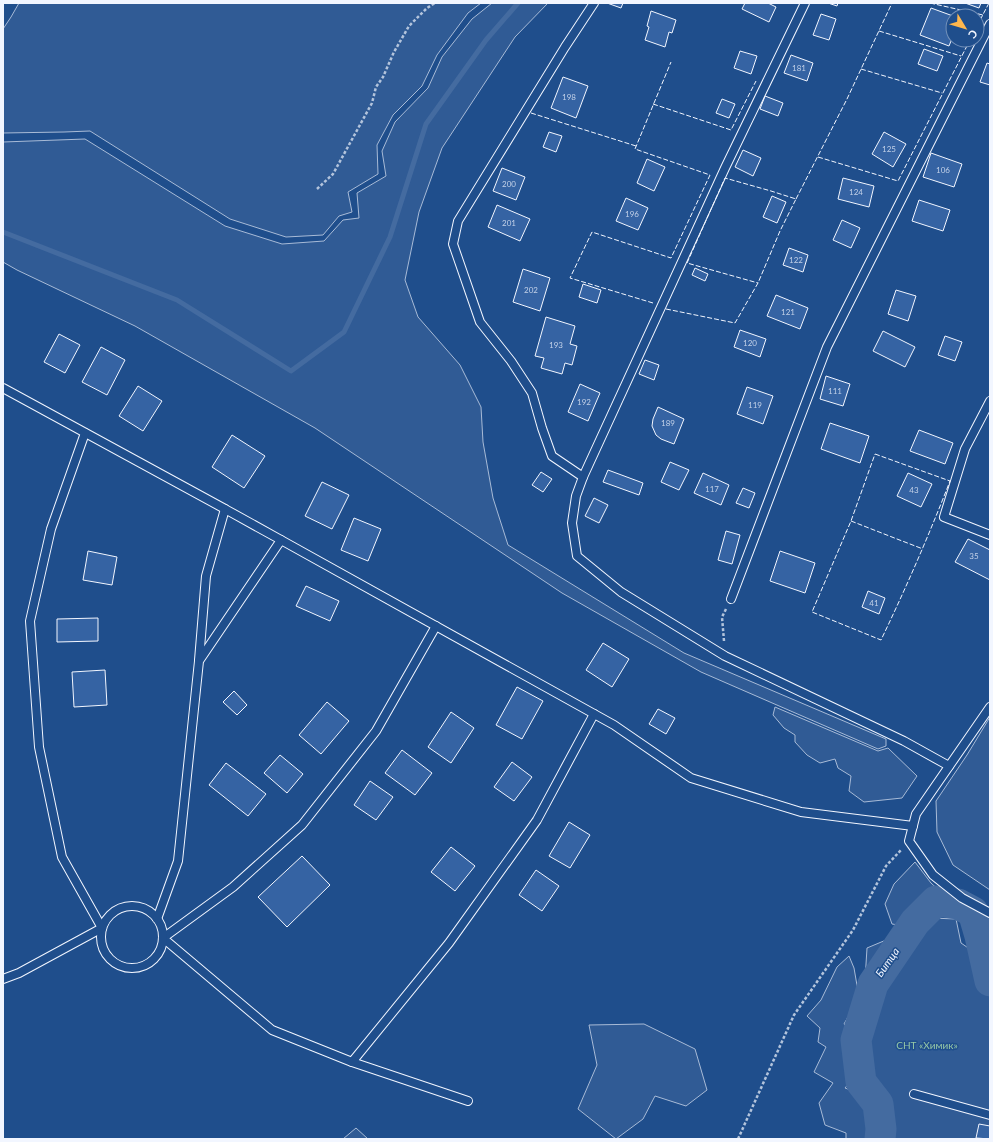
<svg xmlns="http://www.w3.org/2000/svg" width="993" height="1142" font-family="Lato,sans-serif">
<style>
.built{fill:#305b95;stroke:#a8bbd7}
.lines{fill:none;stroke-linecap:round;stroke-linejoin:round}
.stream{stroke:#446ba0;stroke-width:5}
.river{stroke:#446ba0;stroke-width:31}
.building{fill:#3563a3;stroke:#f2f6ff}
.service-casing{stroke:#f2f6ff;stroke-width:10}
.path{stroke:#b3c4dc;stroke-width:2.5;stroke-dasharray:3 2;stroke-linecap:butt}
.service{stroke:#1f4e8c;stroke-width:8}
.fence{stroke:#f2f6ff;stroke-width:1;stroke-dasharray:5 2;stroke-linecap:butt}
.labels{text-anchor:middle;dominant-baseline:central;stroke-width:3;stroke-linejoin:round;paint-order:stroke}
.number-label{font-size:8px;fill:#c3d1e8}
.park-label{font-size:10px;fill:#97c8a6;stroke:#1f4e8c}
.water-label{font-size:11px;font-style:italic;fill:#f2f6ff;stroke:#1f4e8c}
</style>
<rect width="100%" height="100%" fill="#1f4e8c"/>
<g class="built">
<polygon points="19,3 481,3 468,13 437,55 422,86 393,115 377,145 378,174 348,192 352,212 339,216 323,235 286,237 230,219 90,131 64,132 3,133 3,29 11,17"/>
<polygon points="492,3 548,3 515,37 442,148 419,212 405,280 418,317 460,365 481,407 483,442 493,498 508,545 684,653 886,739 886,746 878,749 701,672 562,593 315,428 135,326 17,270 3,262 3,142 85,139 225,226 282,244 324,241 343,220 359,218 357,193 386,176 382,151 395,122 428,88 442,57 472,19"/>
<polygon points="775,707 878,751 888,748 917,776 902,798 864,802 849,791 851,776 838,768 835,759 820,763 807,755 795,742 795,735 784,728 773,715"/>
<polygon points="990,717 990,890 953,865 937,832 936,801 967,755"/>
<polygon points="915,862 931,883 943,894 946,908 935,912 915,914 904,926 892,924 885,904 894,884"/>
<polygon points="931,918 956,919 961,943 977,954 980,977 990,973 990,1139 887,1139 889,1131 887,1109 866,1066 862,1028 867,948 898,935 911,941"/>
<polygon points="849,956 854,968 859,997 844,1024 852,1033 847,1043 853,1055 855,1071 850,1082 845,1088 856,1092 861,1101 870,1106 876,1129 875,1139 846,1139 846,1133 825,1125 819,1103 833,1083 814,1072 826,1047 818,1042 820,1028 807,1016 821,1000 837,967"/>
<polygon points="644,1024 695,1049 707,1090 686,1106 655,1096 643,1119 616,1139 578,1109 597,1065 589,1025"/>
<polygon points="356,1128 368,1139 343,1139"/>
</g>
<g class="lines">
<polyline class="stream" points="3,232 177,300 291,371 344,332 390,237 426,124 486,40 518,3"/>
<polyline class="river" points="880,1139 881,1129 878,1104 861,1082 856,1040 873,984 915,922 936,901 958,904 973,912 980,936 990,981"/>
</g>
<g class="building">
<polygon points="607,3 623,3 621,8"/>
<polygon points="745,3 768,3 776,7 769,22 742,9"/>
<polygon points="828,3 838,3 837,6"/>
<polygon points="965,3 981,3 979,8"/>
<polygon points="931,8 953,16 953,36 949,46 920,35"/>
<polygon points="651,11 676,20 672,33 669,32 665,47 645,40 649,27 647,26"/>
<polygon points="821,14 836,19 829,40 813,35"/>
<polygon points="924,49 943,56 937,71 918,64"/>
<polygon points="740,51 757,56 751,74 734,68"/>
<polygon points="791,55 813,63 807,81 784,73"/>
<polygon points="987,63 990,64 990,85 980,82"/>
<polygon points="563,77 588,86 576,118 551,108"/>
<polygon points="765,96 783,103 778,116 760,109"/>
<polygon points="722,99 735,104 729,118 716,113"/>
<polygon points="549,132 562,136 556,152 543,147"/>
<polygon points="884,132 906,144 893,167 872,154"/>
<polygon points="743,150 761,158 753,176 735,167"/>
<polygon points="931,153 962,164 954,187 923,177"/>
<polygon points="647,159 665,167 654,191 637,183"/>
<polygon points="502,168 525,177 516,200 493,191"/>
<polygon points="843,178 874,186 869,207 838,199"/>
<polygon points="772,196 786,202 777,223 763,217"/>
<polygon points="626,198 648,208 638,230 616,221"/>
<polygon points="919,200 950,210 943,231 912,221"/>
<polygon points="497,205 530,219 520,241 488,227"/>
<polygon points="842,220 860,228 851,248 833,240"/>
<polygon points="789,248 808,255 803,272 783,265"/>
<polygon points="695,268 708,274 705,281 692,275"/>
<polygon points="523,269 550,278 540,311 513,302"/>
<polygon points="583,284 601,290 597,303 579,297"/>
<polygon points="896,290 916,296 908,321 888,314"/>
<polygon points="776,295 808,308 800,329 767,316"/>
<polygon points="546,317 575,326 570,344 577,346 572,365 565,363 562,374 541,368 544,358 535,356"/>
<polygon points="740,330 766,339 760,357 734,347"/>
<polygon points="883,331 915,347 905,367 873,351"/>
<polygon points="59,334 80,345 65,373 44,362"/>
<polygon points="945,336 962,342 955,361 938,355"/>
<polygon points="101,347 125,360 107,395 82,382"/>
<polygon points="645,360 659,365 654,380 639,374"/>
<polygon points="826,376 850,384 843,406 820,399"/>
<polygon points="580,384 600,393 588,421 568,412"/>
<polygon points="138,386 162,401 143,431 119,416"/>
<polygon points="747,387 773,396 763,424 737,414"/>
<polygon points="658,407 684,419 674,444 661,439 656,435 652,426 653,419"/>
<polygon points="830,423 869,436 860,463 821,449"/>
<polygon points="919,430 953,443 945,464 910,451"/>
<polygon points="232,435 265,456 244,488 212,467"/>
<polygon points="670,462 689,470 679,490 661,482"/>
<polygon points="608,470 643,483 639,495 603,482"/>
<polygon points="541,472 552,479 543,492 532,485"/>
<polygon points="703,473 729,485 721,505 694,493"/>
<polygon points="908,473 932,484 921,507 897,496"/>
<polygon points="322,482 349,495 332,529 305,516"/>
<polygon points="743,488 755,493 749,508 736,503"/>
<polygon points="594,498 608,505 599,523 585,516"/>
<polygon points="354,518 381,529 368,561 341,550"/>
<polygon points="726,531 740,535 732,564 718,560"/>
<polygon points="968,539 990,550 990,580 955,562"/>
<polygon points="88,551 117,557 112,585 83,580"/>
<polygon points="780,551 815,563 805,593 770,581"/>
<polygon points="306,586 339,601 330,621 296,606"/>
<polygon points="868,591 885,598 879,614 862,607"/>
<polygon points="98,618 98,641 57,642 57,619"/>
<polygon points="603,643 629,659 612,687 586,670"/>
<polygon points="105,670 107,705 74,707 72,672"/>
<polygon points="517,687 543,701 522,739 496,725"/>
<polygon points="234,691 247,705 237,715 223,702"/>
<polygon points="327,702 349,721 321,754 299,735"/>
<polygon points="658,709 675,718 666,734 649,724"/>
<polygon points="451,712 474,728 451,763 428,747"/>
<polygon points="402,750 432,773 415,795 385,773"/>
<polygon points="280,755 303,774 287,793 264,773"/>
<polygon points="512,762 532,777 514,801 494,787"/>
<polygon points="226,763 266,794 248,816 209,785"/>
<polygon points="370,781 393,797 376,820 354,805"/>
<polygon points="569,822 590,835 570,868 549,856"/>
<polygon points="451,847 475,866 455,891 431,872"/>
<polygon points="302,856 330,885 287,927 258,897"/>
<polygon points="536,870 559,886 542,911 519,895"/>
<polygon points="979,1124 990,1126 990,1139 976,1138"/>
</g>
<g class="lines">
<defs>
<g id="service">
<polyline points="805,3 725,168 583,477 576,496 572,523 577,556 621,592 725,656 904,741 949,766"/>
<polyline points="3,388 225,509"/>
<polyline points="990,401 965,449 944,517 990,535"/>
<polyline points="583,477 552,456 542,428 532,393 511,361 480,322 453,244 458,221 565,47 594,3"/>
<polyline points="731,599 827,347 990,24"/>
<polyline points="436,626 376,731 302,825 233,887 163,938 272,1030 352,1062 449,943 537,820 594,714"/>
<polyline points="199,660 206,576 225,509 281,540"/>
<polyline points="990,707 916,814 909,841 933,875 962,898 990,913"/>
<circle cx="132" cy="937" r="31"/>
<polyline points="157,919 178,861 199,661 281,540 614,725 691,778 801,812 913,826"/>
<polyline points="3,979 19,973 102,928 62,857 39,747 30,621 51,529 85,433"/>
<polyline points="352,1062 468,1101"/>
<polyline points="914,1094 990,1115"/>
</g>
</defs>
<use href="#service" class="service-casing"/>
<g class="path">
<polyline points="317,189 333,174 372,103 376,87 383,77 394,52 409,26 427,8 435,3"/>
<polyline points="724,641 722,617 726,609"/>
<polyline points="738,1139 794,1015 853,930 886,866 901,850"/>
</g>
<use href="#service" class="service"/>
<g class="fence">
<polyline points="930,3 983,15"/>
<polyline points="977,26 989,3"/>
<polyline points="879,31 961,56"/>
<polyline points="861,69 942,93"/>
<polyline points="653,104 731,130 756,81"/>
<polyline points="531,113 636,146"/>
<polyline points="818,157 898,181 970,40"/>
<polyline points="796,199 847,99 892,3"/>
<polyline points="653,303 570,278 592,232 671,258 710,175 635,149 671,62"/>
<polyline points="666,309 735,323 758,283 780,231 796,199 771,191 725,178 687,263 758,283"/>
<path d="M 875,454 L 950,481 C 929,535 906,588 881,640 L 812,612 L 851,521 Z"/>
<polyline points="851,521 897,539 923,549"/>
</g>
</g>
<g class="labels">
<g class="number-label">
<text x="799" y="68">181</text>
<text x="569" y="97">198</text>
<text x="889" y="149">125</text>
<text x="943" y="170">106</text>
<text x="509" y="184">200</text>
<text x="856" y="192">124</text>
<text x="632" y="214">196</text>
<text x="509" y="223">201</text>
<text x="796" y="260">122</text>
<text x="531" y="290">202</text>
<text x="788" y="312">121</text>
<text x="750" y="343">120</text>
<text x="556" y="345">193</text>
<text x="835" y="391">111</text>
<text x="584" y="402">192</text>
<text x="755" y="405">119</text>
<text x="668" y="423">189</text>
<text x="712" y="489">117</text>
<text x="914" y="490">43</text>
<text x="974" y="556">35</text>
<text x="874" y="603">41</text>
</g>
<g class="park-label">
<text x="927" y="1045">СНТ «Химик»</text>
</g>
<g class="water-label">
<text transform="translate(887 962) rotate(-55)">Битца</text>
</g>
</g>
<rect width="993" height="1142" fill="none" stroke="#f2f6ff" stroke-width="8"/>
<g transform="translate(965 28) rotate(128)"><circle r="19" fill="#1f4e8c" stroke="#7391ba"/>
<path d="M0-3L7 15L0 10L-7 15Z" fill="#ffb74d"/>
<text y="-6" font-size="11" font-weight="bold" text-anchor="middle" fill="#f2f6ff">С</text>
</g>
</svg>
